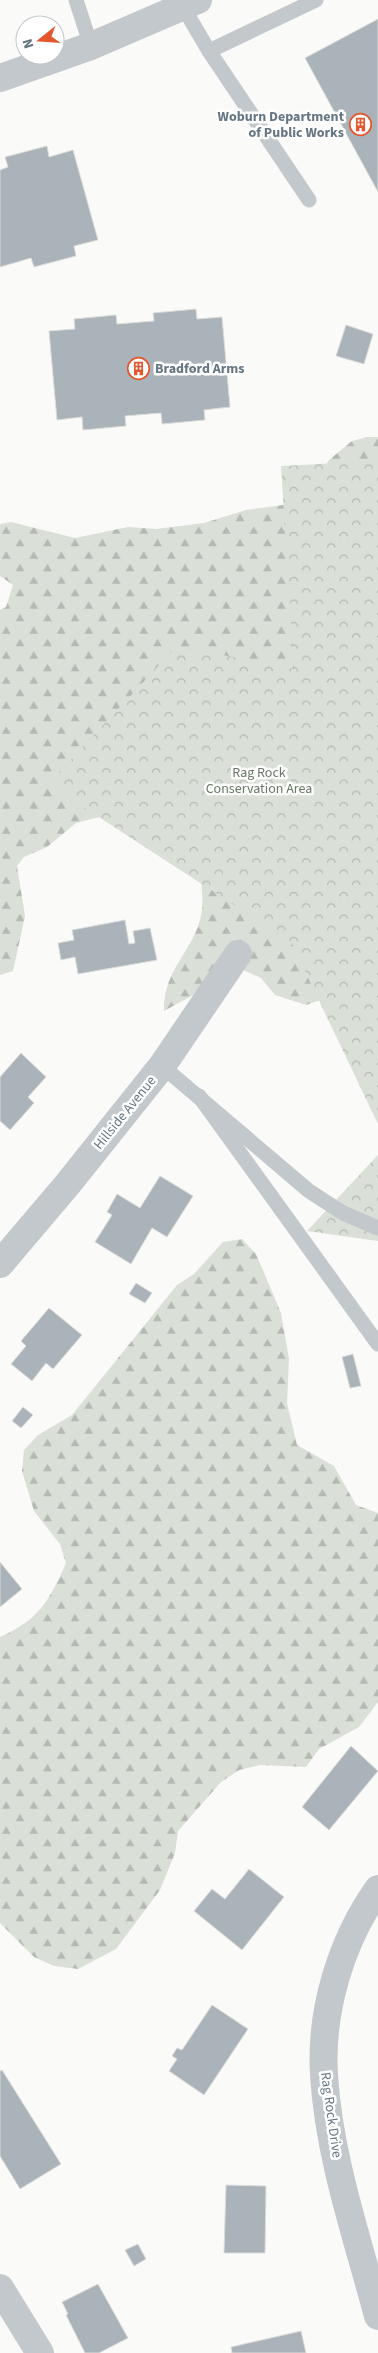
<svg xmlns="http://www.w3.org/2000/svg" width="378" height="2353" font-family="'Source Sans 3',sans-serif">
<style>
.forest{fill:url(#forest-firs)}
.park{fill:url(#park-crowns)}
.building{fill:#aab3b9;stroke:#dcdcda}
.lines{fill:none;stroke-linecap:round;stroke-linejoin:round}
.service{stroke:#c3c8cc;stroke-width:15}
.minor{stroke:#c3c8cc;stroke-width:28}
.tertiary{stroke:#c3c8cc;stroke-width:28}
.labels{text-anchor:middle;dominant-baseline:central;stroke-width:5;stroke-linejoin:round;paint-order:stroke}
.poi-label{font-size:14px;font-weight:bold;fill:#657683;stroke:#fff;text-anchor:end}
.park-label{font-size:14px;fill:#687a64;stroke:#fff}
.street-label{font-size:14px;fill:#657683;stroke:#fff}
</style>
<defs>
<pattern id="forest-firs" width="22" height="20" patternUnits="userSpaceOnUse" patternTransform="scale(1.25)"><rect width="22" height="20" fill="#dadfd7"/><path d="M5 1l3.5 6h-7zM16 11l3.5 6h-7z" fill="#b4b9b4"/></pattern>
<pattern id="park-crowns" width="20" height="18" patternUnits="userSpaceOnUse" patternTransform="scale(1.25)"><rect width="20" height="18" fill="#dadfd7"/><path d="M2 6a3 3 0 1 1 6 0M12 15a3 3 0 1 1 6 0" fill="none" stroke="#b4b9b4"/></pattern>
</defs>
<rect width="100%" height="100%" fill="#fafaf8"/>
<g class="forest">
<path d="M 367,437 L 378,437 L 378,994 L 362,986 L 306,1005 L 275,995 L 261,978 L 241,969 L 164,1011 C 163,971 191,953 200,920 C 204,905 202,892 201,877 L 111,814 L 76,823 L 47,847 L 24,857 L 17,866 L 25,916 L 13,971 L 0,975 L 0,610 L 6,607 L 13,585 L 0,576 L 0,524 L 11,522 L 75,538 L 128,527 L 156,529 L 204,523 L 246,510 L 290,504 L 305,496 L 329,460 L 352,441 Z"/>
<path d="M 242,1239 L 256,1254 L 281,1313 L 289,1359 L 287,1403 L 297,1445 L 334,1466 L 356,1505 L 378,1513 L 378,1702 L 359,1727 L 319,1749 L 306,1767 L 260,1765 L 239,1770 L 221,1782 L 178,1831 L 175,1853 L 160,1890 L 116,1949 L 78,1969 L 54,1966 L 34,1957 L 0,1923 L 0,1637 C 39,1620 49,1601 66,1563 L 60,1544 L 34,1511 L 22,1471 L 24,1450 L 38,1435 L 72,1415 L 177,1285 L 194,1274 L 223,1242 Z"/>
</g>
<g class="park">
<polygon points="378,461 378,1124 291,942 48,784 177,646 294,669 281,466"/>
<polygon points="378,1155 378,1241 307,1231"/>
</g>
<g class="building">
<polygon points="378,19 378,192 305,58"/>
<polygon points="47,146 49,157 73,150 98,240 74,246 76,256 34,267 31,258 0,267 0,170 8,167 5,157"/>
<polygon points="196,309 197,319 222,317 230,407 204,410 205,420 162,424 161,413 125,416 126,426 83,430 82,417 57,420 49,331 75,329 74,319 116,315 117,324 154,321 153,313"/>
<polygon points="346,325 373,334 364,364 336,356"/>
<polygon points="125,920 129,944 135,943 133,931 150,928 157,960 78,974 75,957 61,960 58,943 74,940 72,930"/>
<polygon points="21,1053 46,1077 28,1097 34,1103 10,1130 0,1121 0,1077"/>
<polygon points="160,1176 193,1196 167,1237 152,1228 131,1264 95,1242 112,1215 107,1212 117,1194 140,1208"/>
<polygon points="136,1283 152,1293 145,1303 129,1294"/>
<polygon points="49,1308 82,1335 53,1369 46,1363 32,1381 11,1364 26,1346 21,1341"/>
<polygon points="353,1354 361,1386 350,1388 342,1357"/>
<polygon points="23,1407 33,1415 21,1428 12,1421"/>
<polygon points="0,1562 22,1589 0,1607"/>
<polygon points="351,1746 378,1771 329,1830 302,1807"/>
<polygon points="249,1869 284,1897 242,1950 194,1911 212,1889 225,1899"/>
<polygon points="212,2005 248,2029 204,2095 169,2071 177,2059 172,2056 177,2048 182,2050"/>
<polygon points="2,2070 61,2164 20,2189 0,2156 0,2071"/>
<polygon points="226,2185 266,2186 265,2253 224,2253"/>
<polygon points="138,2244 146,2259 134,2266 125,2250"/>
<polygon points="98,2284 128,2338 99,2353 85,2353 66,2315 68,2314 62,2302"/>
<polygon points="301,2331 306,2353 232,2353 231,2347"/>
</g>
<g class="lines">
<g class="service">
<polyline points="76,0 91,46"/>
<polyline points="183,7 209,51 309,200"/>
<polyline points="209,51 316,0"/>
<polyline points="162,1066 309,1191 343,1213 378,1228"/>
<polyline points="199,1096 378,1344"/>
</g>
<g class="minor">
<polyline points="0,78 91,46 198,0"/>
<polyline points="0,1264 67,1185 162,1066 238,954"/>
<path d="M 378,1889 C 341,1941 320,2011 324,2075 C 329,2157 357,2237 378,2316"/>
</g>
<polyline class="tertiary" points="0,2288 40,2353"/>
</g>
<defs>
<symbol id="building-ring" viewBox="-11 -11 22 22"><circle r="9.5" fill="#fff" stroke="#e4572e" stroke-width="1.5"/><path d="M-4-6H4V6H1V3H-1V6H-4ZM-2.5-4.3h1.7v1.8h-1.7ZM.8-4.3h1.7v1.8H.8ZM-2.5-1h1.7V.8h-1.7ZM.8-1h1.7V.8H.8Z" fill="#e4572e"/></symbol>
</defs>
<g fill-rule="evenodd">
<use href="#building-ring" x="348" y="112" width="25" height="25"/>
<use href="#building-ring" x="126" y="356" width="25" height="25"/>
</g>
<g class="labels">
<g class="poi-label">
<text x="344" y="117">Woburn Department<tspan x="344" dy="16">of Public Works</tspan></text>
<text x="155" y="369" text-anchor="start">Bradford Arms</text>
</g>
<g class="park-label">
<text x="259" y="773">Rag Rock<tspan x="259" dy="16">Conservation Area</tspan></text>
</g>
<g class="street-label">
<text transform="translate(125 1113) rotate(-51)">Hillside Avenue</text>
<text transform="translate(331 2115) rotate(82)">Rag Rock Drive</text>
</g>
</g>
<g transform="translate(40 40) rotate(253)"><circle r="24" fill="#ffffff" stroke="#c1c8cd"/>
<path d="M0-4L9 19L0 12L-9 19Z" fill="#e4572e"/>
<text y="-8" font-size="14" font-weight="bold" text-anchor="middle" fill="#657683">N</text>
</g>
</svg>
